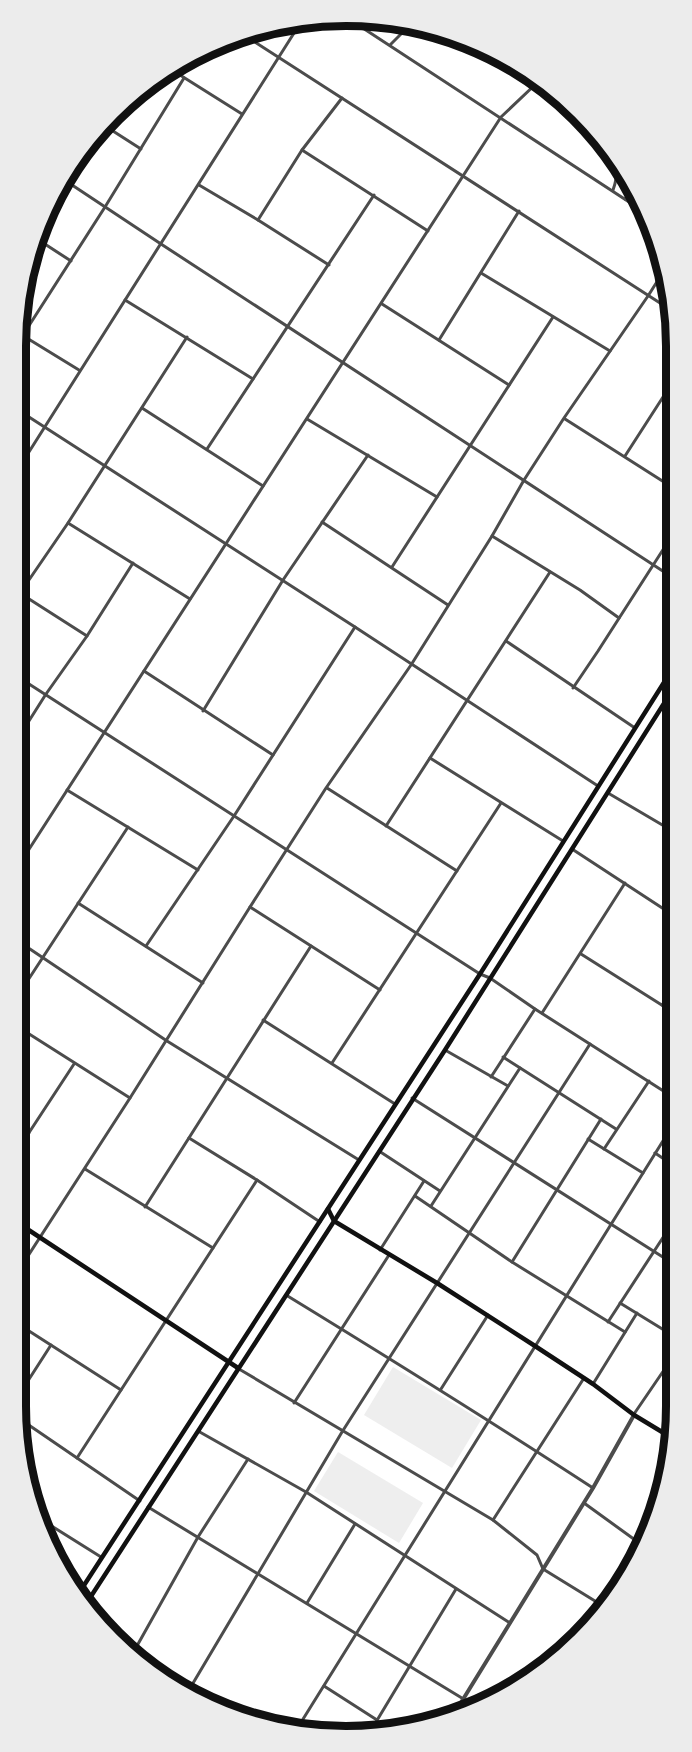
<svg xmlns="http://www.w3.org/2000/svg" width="692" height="1752" font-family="'Golos Text',sans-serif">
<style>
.green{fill:#eee}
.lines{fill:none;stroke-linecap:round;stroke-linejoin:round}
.minor{stroke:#4c4c4c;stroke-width:3}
.tertiary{stroke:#4c4c4c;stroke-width:4}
.secondary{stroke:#111;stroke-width:4.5}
.primary{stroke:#111;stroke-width:4.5}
.rim{fill:none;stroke:#111;stroke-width:8}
</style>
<rect width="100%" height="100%" fill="#fff"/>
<g class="green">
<polygon points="393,1367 481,1420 452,1468 364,1415"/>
<polygon points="338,1452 423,1503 399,1543 314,1491"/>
</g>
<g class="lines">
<g class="minor">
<polyline points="349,19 649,215"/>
<polyline points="247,37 674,312"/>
<polyline points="390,45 408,27"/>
<polyline points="172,70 242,114"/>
<path d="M 528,70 C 542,85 559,104 579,114"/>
<polyline points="102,124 141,149"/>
<path d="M 605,144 C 612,163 621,169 613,190"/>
<polyline points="302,150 428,231"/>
<polyline points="66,181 161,244 675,579"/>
<polyline points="199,185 258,220 329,265"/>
<polyline points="625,199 632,188"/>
<polyline points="258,220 302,150 342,98"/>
<polyline points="34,237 71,261"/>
<polyline points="481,273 610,351"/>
<polyline points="125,300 253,379"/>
<polyline points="382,304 509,385"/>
<polyline points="17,332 79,370"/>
<polyline points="23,335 105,207 184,78"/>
<polyline points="439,340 519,211"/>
<polyline points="15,408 355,627 598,786"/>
<polyline points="142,408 263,486"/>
<polyline points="307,419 437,497"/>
<polyline points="565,419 675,489"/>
<polyline points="207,449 374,195"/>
<polyline points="625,456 674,380"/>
<polyline points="15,474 301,22"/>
<polyline points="322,522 448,605"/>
<polyline points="68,523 190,599"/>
<polyline points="492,536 580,590 619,618"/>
<polyline points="392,567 553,317"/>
<polyline points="15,590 87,636"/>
<polyline points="20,593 68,523 187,337"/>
<polyline points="506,641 635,728"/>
<polyline points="144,671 273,755"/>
<polyline points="15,675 480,974 490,978 535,1009 676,1099"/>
<polyline points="573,688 598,651 675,531"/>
<polyline points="203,711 283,580 368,455"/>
<polyline points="15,743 46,694 87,636 133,563"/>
<polyline points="430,758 563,841"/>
<polyline points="327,788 457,871"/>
<polyline points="67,790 198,870"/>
<polyline points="608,793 676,833"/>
<polyline points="386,826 550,572"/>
<polyline points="665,826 675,809"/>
<polyline points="572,849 676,917"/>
<polyline points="15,871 501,117 540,80"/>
<polyline points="78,903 203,983"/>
<polyline points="250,907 380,990"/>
<polyline points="15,939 167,1041 359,1160"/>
<polyline points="146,946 234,816 355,627"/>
<polyline points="581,954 676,1014"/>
<polyline points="15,1000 128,827"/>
<polyline points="662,1005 676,985"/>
<polyline points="542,1013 625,883"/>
<polyline points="263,1020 395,1104"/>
<polyline points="15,1025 130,1098"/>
<polyline points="445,1050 508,1086"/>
<polyline points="503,1057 616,1129"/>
<polyline points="332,1063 501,803"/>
<polyline points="491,1077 535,1009"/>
<polyline points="669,1093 676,1082"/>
<polyline points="412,1098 677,1266"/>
<polyline points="15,1123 29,1133"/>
<polyline points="189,1138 257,1180 320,1222"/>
<polyline points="588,1139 643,1173"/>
<polyline points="604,1149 649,1081"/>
<polyline points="379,1151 440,1191"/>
<polyline points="655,1153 676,1167"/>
<polyline points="15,1154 74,1064"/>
<polyline points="85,1169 213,1248"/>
<polyline points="415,1196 512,1262 625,1332"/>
<polyline points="431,1206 520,1068"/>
<polyline points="145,1207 311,946"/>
<polyline points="380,1250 424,1181"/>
<polyline points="512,1262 601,1119"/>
<polyline points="15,1276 130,1098 250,907 326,788 411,665 492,536 524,480 564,418 648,296 665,269"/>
<path d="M 286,1295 C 389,1358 492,1422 593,1488"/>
<polyline points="620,1303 677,1338"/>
<polyline points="15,1322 121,1390"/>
<polyline points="608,1322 677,1216"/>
<polyline points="239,1369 493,1520 537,1555 543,1569 608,1609"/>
<polyline points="593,1384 637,1313"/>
<polyline points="441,1389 488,1315"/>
<polyline points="15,1401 51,1345"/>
<polyline points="294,1403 389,1255"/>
<polyline points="634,1414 677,1351"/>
<polyline points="17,1417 140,1501"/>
<polyline points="198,1431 306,1492 510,1623"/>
<polyline points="77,1458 257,1180"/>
<polyline points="584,1503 642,1545"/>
<polyline points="148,1507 475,1706"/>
<polyline points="34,1515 101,1557"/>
<polyline points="493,1520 584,1378"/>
<polyline points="307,1603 355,1524"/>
<polyline points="133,1653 198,1537 248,1459"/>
<polyline points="324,1686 377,1720"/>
<polyline points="186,1695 342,1432 590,1044"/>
<polyline points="295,1732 676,1120"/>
<polyline points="370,1732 456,1589"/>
</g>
<polyline class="tertiary" points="454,1714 593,1488 634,1415"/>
<g class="secondary">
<polyline points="328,1209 334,1221 437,1283 535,1346 593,1384 634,1415 672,1438"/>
<polyline points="15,1221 238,1368"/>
</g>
<g class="primary">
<polyline points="79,1593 480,974 675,665"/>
<polyline points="86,1604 445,1050 675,686"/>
</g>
</g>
<path d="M0 0H692V1752H0ZM346 26H346A320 320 0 0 1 666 346V1406A320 320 0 0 1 346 1726H346A320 320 0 0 1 26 1406V346A320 320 0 0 1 346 26Z" fill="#ececec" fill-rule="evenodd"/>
<path class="rim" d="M346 26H346A320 320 0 0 1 666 346V1406A320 320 0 0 1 346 1726H346A320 320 0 0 1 26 1406V346A320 320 0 0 1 346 26Z"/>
</svg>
